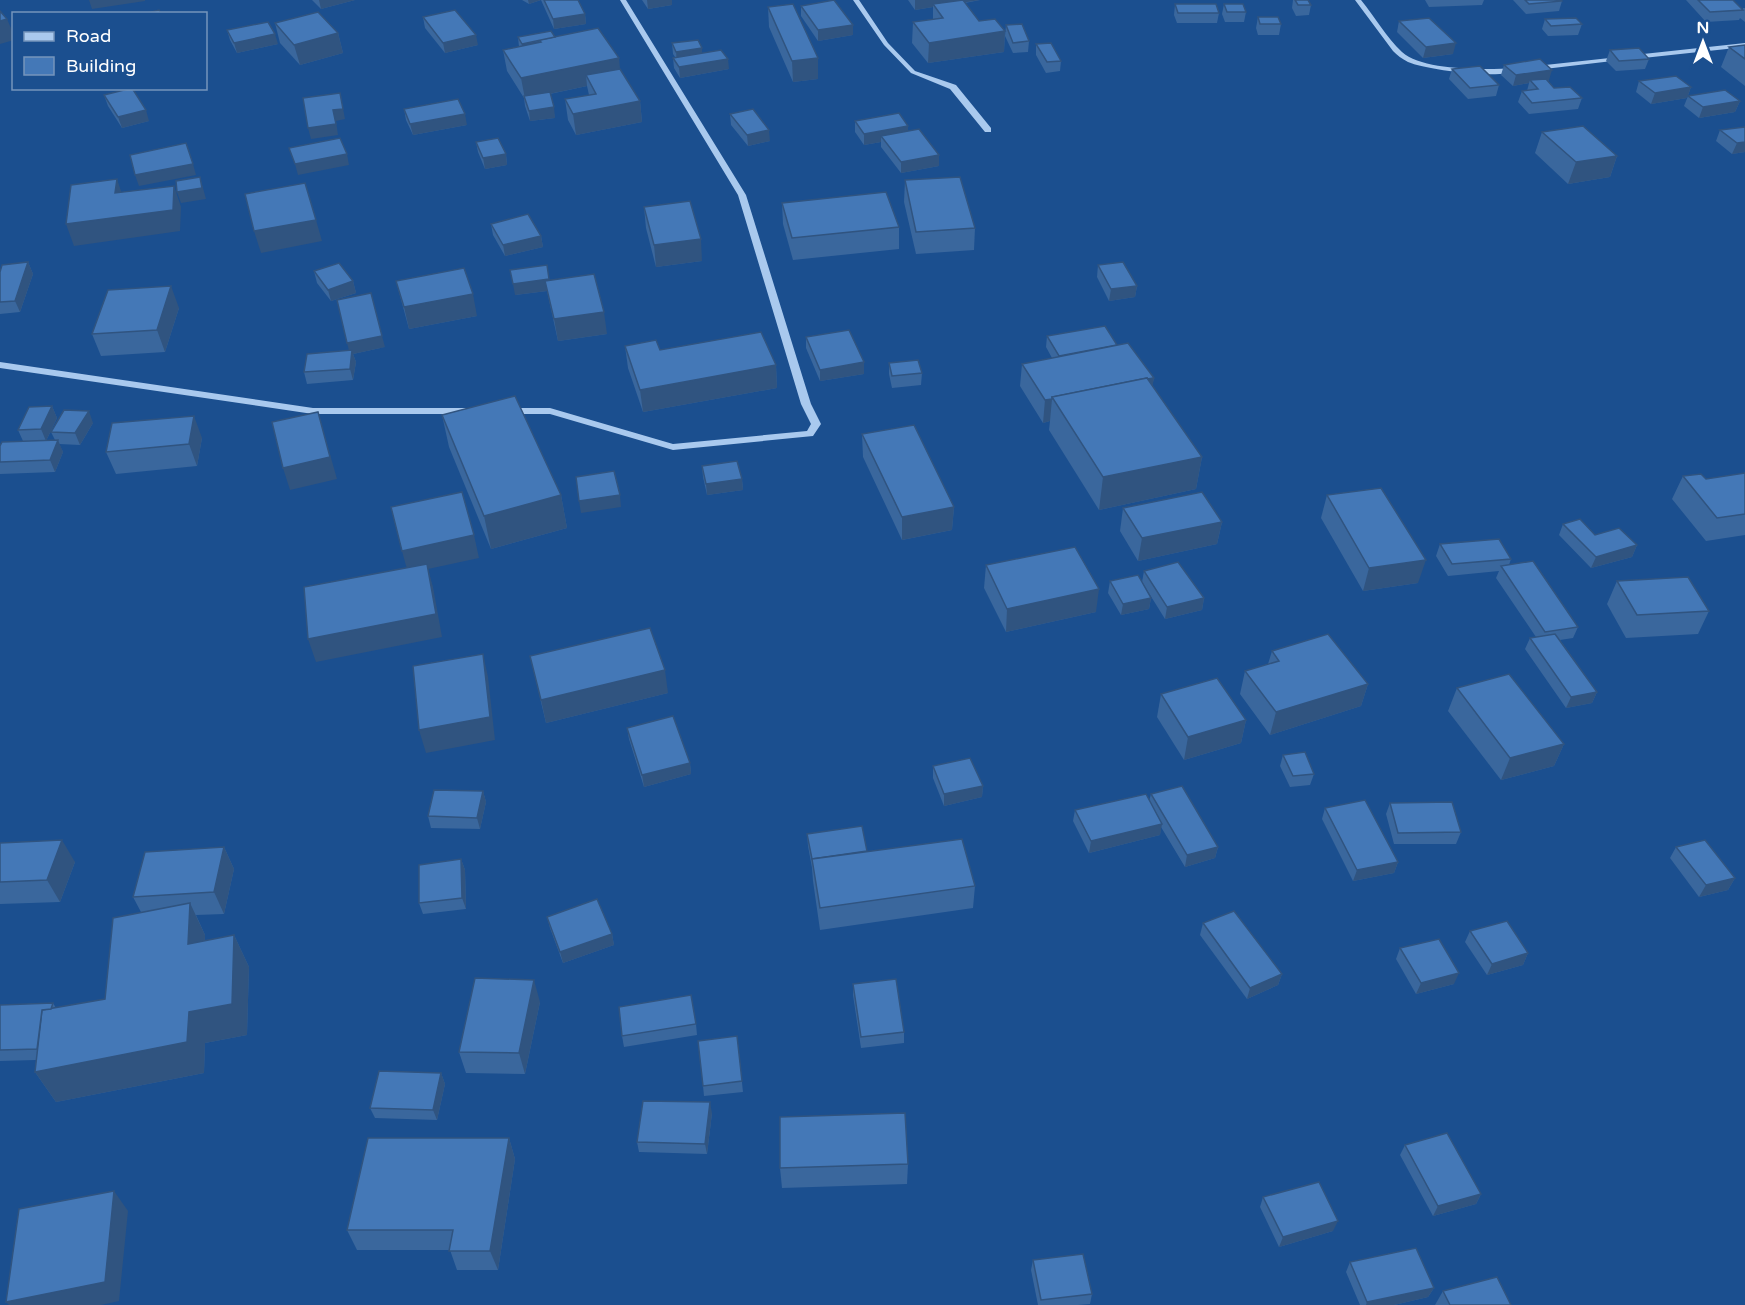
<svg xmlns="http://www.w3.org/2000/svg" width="1745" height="1305" font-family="'Varela Round',sans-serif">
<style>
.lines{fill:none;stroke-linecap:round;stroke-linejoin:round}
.minor{fill:#a9c9ee;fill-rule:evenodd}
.wall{fill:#3a679d}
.shaded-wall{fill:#305480}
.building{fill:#4478b7;stroke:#305480;stroke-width:1.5}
</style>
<rect width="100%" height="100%" fill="#1b4f8f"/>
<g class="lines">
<g class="minor">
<polygon points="620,0 626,0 746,195 811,404 821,424 813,436 673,450 550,414 508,414 503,411 508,408 550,408 673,444 807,431 811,424 801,404 738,195"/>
<polygon points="853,0 859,0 888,43 915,71 956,85 991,128 991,132 985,132 950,89 911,73 884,45"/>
<path d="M 1355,0 L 1361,0 C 1375,17 1386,37 1402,52 C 1423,71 1487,70 1515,68 L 1519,70 C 1501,80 1427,70 1408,62 C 1402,59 1397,55 1393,51 Z"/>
<polygon points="1745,43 1745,47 1634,59 1631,57 1634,55"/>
<polygon points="1619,57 1622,59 1621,60 1536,70 1533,68 1536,66"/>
<polygon points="0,362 313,408 471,408 476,411 471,414 313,414 0,368"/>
</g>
</g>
<g class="wall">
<polygon points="312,0 355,0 321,9"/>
<polygon points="522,0 578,0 585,14 586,24 554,29 541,0 529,4"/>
<polygon points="642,0 672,0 672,5 648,9"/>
<polygon points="908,0 980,0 965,3 979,21 1005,31 1004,52 928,63 912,43 913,22 933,19 933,7 915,10"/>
<polygon points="1293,0 1308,0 1311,5 1309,15 1296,16 1292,8"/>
<polygon points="1425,0 1484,0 1482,5 1429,7"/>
<polygon points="1513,0 1561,0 1562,1 1559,11 1526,14"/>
<polygon points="1686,0 1733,0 1743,10 1743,8 1745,8 1745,22 1740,18 1739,20 1706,22"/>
<polygon points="1175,4 1219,13 1217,23 1177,23 1174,15"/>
<polygon points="1224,4 1246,12 1244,22 1225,22 1222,14"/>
<polygon points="801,6 853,35 818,41 801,16"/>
<polygon points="768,7 818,79 793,82 769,27"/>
<polygon points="423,17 478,45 445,53 425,28"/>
<polygon points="1258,17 1281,24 1279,35 1258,35 1256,28"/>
<polygon points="1545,19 1582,24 1578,35 1548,36 1542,29"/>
<polygon points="1399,21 1453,54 1423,58 1397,32"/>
<polygon points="275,23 338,33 343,53 300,65 280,43"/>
<polygon points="1006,25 1029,41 1028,52 1013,53 1005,36"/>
<polygon points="227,30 278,44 237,53 230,40"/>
<polygon points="518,37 555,37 620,69 640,101 642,122 576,135 568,120 565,99 589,95 587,86 550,94 555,118 530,121 525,106 524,98 507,71 503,50 519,47"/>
<polygon points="672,43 702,48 702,53 729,69 680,78 674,68 673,58 675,57 673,54"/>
<polygon points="1036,44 1061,61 1060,71 1046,73 1036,55"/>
<polygon points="1745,45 1745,86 1721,67 1729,47"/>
<polygon points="1610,50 1649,59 1645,69 1616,71 1606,61"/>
<polygon points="1504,65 1549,80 1548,81 1554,88 1582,98 1578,109 1529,114 1518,102 1522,91 1527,91 1529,83 1513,86 1501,75"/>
<polygon points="1452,69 1499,85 1496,96 1468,99 1449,79"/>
<polygon points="1639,81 1691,87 1687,98 1651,104 1636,92"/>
<polygon points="104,95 149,121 122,128 108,106"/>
<polygon points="1688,96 1740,101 1735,112 1699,118 1684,106"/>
<polygon points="404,109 467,125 413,135 406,120"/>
<polygon points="730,114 770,141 748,146 731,125"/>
<polygon points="855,121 908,131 939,166 901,173 881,147 881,142 864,145 855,132"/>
<polygon points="1745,127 1745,152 1732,154 1716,141 1720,130"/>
<polygon points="1542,132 1617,156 1610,177 1568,184 1535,153"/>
<polygon points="476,142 506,154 507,165 485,169 478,152"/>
<polygon points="905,180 975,228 974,250 916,254 904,202"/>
<polygon points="782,203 899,227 899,249 793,260 783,224"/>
<polygon points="644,207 702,261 656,267 646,228"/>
<polygon points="491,224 541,236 543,247 505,256 493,235"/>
<polygon points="28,262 33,274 20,312 0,314 0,272"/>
<polygon points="1098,265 1137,286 1135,297 1109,301 1097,277"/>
<polygon points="314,271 353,281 356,293 331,301 317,283"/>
<polygon points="550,280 607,334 558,341 547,291 515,295"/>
<polygon points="396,281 477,316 409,329"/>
<polygon points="179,308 165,352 101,356 92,334"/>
<polygon points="1047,336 1117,345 1154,378 1152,386 1202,457 1196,489 1099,510 1049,430 1050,421 1043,423 1020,386 1022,364 1052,358 1046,347"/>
<polygon points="806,337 864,362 864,374 820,381 806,348"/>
<polygon points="625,346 776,365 777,388 643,412 628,368"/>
<polygon points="385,347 353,354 356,362 353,380 307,384 304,372 350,351"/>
<polygon points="889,363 922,373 921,385 892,388 889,374"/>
<polygon points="52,406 57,418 46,441 55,440 51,432 93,423 80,445 59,444 63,452 55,472 0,474 0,446 23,441 18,430"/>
<polygon points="442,415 561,495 567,528 491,549 449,447"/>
<polygon points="862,434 954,507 952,530 902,540 863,457"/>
<polygon points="202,438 197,466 116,474 106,452"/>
<polygon points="702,466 742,479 743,490 707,495 703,477"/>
<polygon points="1745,473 1745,535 1706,541 1672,499 1683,476 1706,479"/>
<polygon points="1327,495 1418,583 1363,591 1321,518"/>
<polygon points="1123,508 1222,522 1217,544 1138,561 1120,531"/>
<polygon points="1563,524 1595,535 1637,545 1632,557 1591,568 1559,535"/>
<polygon points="1440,544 1511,559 1509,565 1578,627 1573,638 1560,640 1597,692 1592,703 1566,708 1525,649 1530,638 1536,637 1496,578 1499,571 1448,576 1436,556"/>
<polygon points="986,565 1096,612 1006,632 984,588"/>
<polygon points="1144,571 1204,598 1202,610 1165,619 1142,582"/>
<polygon points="1110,581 1151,598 1149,609 1121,615 1108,593"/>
<polygon points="1617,581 1709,611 1698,634 1626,638 1607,604"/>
<polygon points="1272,651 1368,684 1361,706 1270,735 1240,694 1245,671 1268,664"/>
<polygon points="530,656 668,693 546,723"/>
<polygon points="1457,688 1564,744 1554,766 1501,780 1448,711"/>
<polygon points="1161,694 1246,720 1241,743 1184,760 1157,717"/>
<polygon points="627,728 690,763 691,774 644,787 629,739"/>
<polygon points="1283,755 1314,774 1310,785 1290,787 1280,766"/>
<polygon points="933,766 983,786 982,797 944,806 933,778"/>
<polygon points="483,791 486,802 480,829 431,828 428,816"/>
<polygon points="1151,794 1218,847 1215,858 1185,867 1161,827 1160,835 1089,853 1073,821 1075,810 1149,801"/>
<polygon points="1390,803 1461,832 1456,844 1394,844 1386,814"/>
<polygon points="1325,808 1398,862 1394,873 1353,881 1322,819"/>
<polygon points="807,834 867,851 975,886 973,908 820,930 813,881 812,868 808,846"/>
<polygon points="0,843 75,862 60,902 0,904"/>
<polygon points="224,847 234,869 224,914 196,915 205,935 205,941 234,935 249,967 247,1035 205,1043 204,1073 56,1102 35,1072 36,1060 0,1061 0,1005 53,1003 56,1008 105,999 141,912 133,897"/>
<polygon points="1676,847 1735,878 1728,890 1699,897 1670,858"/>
<polygon points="461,859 465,870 466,909 423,914 419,903"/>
<polygon points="547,917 612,934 614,945 563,963 550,928"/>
<polygon points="1203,923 1282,974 1278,985 1247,999 1200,935"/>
<polygon points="1470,931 1528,953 1523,965 1487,975 1465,942"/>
<polygon points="1400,948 1454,984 1416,994 1396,959"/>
<polygon points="853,984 904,1032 904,1043 861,1048 853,995"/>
<polygon points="540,1002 525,1074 466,1073 459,1052"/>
<polygon points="696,1024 697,1035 624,1047 622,1036"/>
<polygon points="737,1036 743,1092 704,1096 703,1086"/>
<polygon points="441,1073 445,1084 437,1120 375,1118 370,1108"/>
<polygon points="712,1113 707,1154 639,1152 637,1142"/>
<polygon points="509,1138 515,1159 498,1270 457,1270 450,1250 357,1250 347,1230"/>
<polygon points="1405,1145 1481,1194 1476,1204 1433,1216 1400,1155"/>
<polygon points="908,1164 907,1184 782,1188 780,1168"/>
<polygon points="1263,1197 1333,1231 1279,1247 1260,1207"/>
<polygon points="1033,1260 1092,1294 1090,1304 1078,1305 1038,1305 1031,1270"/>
<polygon points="1350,1262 1434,1288 1428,1297 1394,1305 1360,1305 1346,1272"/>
<polygon points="1443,1291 1511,1305 1435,1305"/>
</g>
<g class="shaded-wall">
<polygon points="89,0 145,0 145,1 92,9"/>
<polygon points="319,0 355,0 321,9"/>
<polygon points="528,0 541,0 529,4"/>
<polygon points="647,0 672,0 672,5 648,9"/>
<polygon points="915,0 980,0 935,7 933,4 933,7 915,10"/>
<polygon points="585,14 586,24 554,29 553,19"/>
<polygon points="7,19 14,35 14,40 0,44 0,21"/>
<polygon points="853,25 853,35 818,41 818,30"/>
<polygon points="1005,31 1004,52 928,63 929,43"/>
<polygon points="338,33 343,53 300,65 294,45"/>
<polygon points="275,34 278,44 237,53 234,43"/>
<polygon points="476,35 478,45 445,53 443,43"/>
<polygon points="539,41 541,51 523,55 522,44"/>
<polygon points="1456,43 1453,54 1423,58 1426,47"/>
<polygon points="702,48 702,59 677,62 676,52"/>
<polygon points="619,58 621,79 586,75 587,86 525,99 521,78"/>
<polygon points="818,58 818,79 793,82 792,61"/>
<polygon points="728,59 729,69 680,78 679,67"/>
<polygon points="1552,70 1549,80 1532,83 1530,80 1529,83 1513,86 1516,75"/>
<polygon points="1691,87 1687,98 1651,104 1655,93"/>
<polygon points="340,93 345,119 336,121 338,135 311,139 308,128 333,110"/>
<polygon points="640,101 642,122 576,135 573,114"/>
<polygon points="1740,101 1735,112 1699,118 1703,107"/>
<polygon points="554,107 555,118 530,121 529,111"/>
<polygon points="146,110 149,121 122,128 118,117"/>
<polygon points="465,114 467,125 413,135 410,124"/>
<polygon points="908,126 908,137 881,136 881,142 864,145 864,134"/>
<polygon points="769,130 770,141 748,146 747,135"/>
<polygon points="1745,142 1745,152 1732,154 1737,143"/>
<polygon points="347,154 349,165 298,175 295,164"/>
<polygon points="506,154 507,165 485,169 483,158"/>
<polygon points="939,155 939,166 901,173 901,162"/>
<polygon points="1617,156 1610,177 1568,184 1576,162"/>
<polygon points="193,164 196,175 139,186 135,175"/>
<polygon points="200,177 206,199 181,203 177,192"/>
<polygon points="117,179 124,200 115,193"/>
<polygon points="174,186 181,207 180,231 74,246 66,224"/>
<polygon points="316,220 322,241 261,253 254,231"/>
<polygon points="541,236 543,247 505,256 503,245"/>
<polygon points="701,239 702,261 656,267 654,245"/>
<polygon points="28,262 33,274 20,312 15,301"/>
<polygon points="549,279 551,291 545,281 547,291 515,295 513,284"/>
<polygon points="353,281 356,293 331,301 328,290"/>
<polygon points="171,286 179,308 165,352 157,330"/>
<polygon points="1137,286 1135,297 1109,301 1111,289"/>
<polygon points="473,294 477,316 409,329 404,307"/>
<polygon points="604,312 607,334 558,341 554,319"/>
<polygon points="382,336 385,347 353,354 356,362 353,380 350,369 350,354 347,343"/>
<polygon points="864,362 864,374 820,381 820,370"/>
<polygon points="776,365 777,388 643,412 640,390"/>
<polygon points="1154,378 1150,400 1053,399"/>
<polygon points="1052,399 1050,421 1043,423 1045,400"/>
<polygon points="52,406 57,418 46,441 41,429"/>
<polygon points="89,411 93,423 80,445 75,433"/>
<polygon points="318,412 337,479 290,490 283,468"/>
<polygon points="194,416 202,438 197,466 189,444"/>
<polygon points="58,440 63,452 55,472 50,460"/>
<polygon points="1202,457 1196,489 1099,510 1103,477"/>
<polygon points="742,479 743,490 707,495 706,484"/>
<polygon points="561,495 567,528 491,549 484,516"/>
<polygon points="620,495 621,507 581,513 579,501"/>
<polygon points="954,507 952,530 902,540 902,517"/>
<polygon points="1222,522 1217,544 1138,561 1142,538"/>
<polygon points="474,535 479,558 428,569 433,587 442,637 316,662 308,639 408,573 402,551"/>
<polygon points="1637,545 1632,557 1591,568 1596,557"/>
<polygon points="1426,560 1418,583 1363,591 1369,568"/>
<polygon points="1099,589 1096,612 1006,632 1007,609"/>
<polygon points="1151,598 1149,609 1121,615 1123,604"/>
<polygon points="1204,598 1202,610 1165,619 1167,607"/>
<polygon points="483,654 488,677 495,740 426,753 419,730"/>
<polygon points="665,670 668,693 546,723 541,700"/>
<polygon points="1368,684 1361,706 1270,735 1276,712"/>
<polygon points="1597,692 1592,703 1566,708 1571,697"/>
<polygon points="1246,720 1241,743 1184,760 1188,737"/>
<polygon points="1564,744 1554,766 1501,780 1510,758"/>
<polygon points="690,763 691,774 644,787 642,775"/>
<polygon points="983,786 982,797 944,806 944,794"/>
<polygon points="483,791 486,802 480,829 477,818"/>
<polygon points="1162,824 1160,835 1089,853 1091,841"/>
<polygon points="62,840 75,862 60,902 47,880"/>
<polygon points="224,847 234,869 224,914 214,892"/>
<polygon points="1218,847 1215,858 1185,867 1187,855"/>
<polygon points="461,859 465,870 466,909 462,898"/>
<polygon points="1398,862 1394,873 1353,881 1357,870"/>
<polygon points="1735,878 1728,890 1699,897 1706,885"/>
<polygon points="190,903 205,935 204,975 188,944"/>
<polygon points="612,934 614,945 563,963 560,952"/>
<polygon points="234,935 249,967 247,1035 205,1043 204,1073 56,1102 35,1072"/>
<polygon points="1528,953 1523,965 1487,975 1492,964"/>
<polygon points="1459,973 1454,984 1416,994 1421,983"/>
<polygon points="1282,974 1278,985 1247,999 1250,988"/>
<polygon points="534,980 540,1002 525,1074 519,1053"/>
<polygon points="441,1073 445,1084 437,1120 433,1110"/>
<polygon points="710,1102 712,1113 707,1154 705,1144"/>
<polygon points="509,1138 515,1159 498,1270 490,1251"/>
<polygon points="114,1191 128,1211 119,1301 101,1305 9,1305 6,1302"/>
<polygon points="1481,1194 1476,1204 1433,1216 1438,1206"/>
<polygon points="1338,1221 1333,1231 1279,1247 1283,1237"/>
<polygon points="1434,1288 1428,1297 1394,1305 1366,1305 1367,1302"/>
</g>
<g class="building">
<polygon points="544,0 578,0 585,14 553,19"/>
<polygon points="834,0 853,25 818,30 801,6"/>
<polygon points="963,0 979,21 995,19 1005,31 929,43 913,22 943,18 933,4"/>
<polygon points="1295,0 1308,0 1311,5 1298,5"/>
<polygon points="1525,0 1561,0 1562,1 1529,4"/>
<polygon points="1698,0 1733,0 1743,10 1710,12"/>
<polygon points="793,4 818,58 792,61 768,7"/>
<polygon points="1175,4 1216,4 1219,13 1178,13"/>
<polygon points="1224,4 1243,4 1246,12 1227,12"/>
<polygon points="159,10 161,14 143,14"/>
<polygon points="455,10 476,35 443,43 423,17"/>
<polygon points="0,11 7,19 0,21"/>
<polygon points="318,12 338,33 294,45 275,23"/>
<polygon points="1258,17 1278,17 1281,24 1260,24"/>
<polygon points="1429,18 1456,43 1426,47 1399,21"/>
<polygon points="1576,18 1582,24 1551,26 1545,19"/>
<polygon points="268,22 275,34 234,43 227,30"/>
<polygon points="1022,24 1029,41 1013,43 1006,25"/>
<polygon points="598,28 619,58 521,78 503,50 541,42 539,40"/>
<polygon points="551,31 555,37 522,44 518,37"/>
<polygon points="698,40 702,48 676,52 672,43"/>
<polygon points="1051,43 1061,61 1047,62 1036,44"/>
<polygon points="1745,45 1745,59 1729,47"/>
<polygon points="1639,48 1649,59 1619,61 1610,50"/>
<polygon points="721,50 728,59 679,67 673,58"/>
<polygon points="1540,59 1552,70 1516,75 1504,65"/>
<polygon points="1480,66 1499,85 1470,88 1452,69"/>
<polygon points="620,69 640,101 573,114 565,99 596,94 586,75"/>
<polygon points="1676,76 1691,87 1655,93 1639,81"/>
<polygon points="1546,79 1554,88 1570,87 1582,98 1532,103 1522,91 1538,89 1530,80"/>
<polygon points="132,88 146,110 118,117 104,95"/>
<polygon points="1725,90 1740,101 1703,107 1688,96"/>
<polygon points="550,92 554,107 529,111 524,96"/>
<polygon points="340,93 343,109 333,110 336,124 308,128 303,98"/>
<polygon points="458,99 465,114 410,124 404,109"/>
<polygon points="753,109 769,130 747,135 730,114"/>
<polygon points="899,113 908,126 864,134 855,121"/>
<polygon points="1583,126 1617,156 1576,162 1542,132"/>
<polygon points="1745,127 1745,142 1737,143 1720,130"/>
<polygon points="919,129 939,155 901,162 881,136"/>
<polygon points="340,138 347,154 295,164 289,148"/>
<polygon points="498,138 506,154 483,158 476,142"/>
<polygon points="186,143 193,164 135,175 130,155"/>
<polygon points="200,177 202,188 177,192 176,181"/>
<polygon points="960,177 975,228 916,232 905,180"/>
<polygon points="117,179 115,193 174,186 173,210 66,224 71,185"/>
<polygon points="305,183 316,220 254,231 245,194"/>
<polygon points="886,192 899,227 792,238 782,203"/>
<polygon points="690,201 701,239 654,245 644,207"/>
<polygon points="528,214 541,236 503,245 491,224"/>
<polygon points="28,262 15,301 0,302 0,272 2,265"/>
<polygon points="1123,262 1137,286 1111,289 1098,265"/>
<polygon points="339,263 353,281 328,290 314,271"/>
<polygon points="547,265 549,279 513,284 510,270"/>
<polygon points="464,268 473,294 404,307 396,281"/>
<polygon points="594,274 604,312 554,319 545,281"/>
<polygon points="171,286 157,330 92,334 108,290"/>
<polygon points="371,293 382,336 347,343 337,300"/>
<polygon points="1105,326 1117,345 1059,356 1047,336"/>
<polygon points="849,330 864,362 820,370 806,337"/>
<polygon points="761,332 776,365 640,390 625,346 656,340 660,350"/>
<polygon points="1128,343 1154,378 1147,379 1147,378 1052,397 1052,399 1045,400 1022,364"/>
<polygon points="352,350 350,369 304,372 307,354"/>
<polygon points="918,360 922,373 892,376 889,363"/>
<polygon points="1147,378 1202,457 1103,477 1052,397"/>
<polygon points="515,396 561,495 484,516 442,415"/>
<polygon points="52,406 41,429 18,430 29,407"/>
<polygon points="64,410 89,411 75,433 51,432"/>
<polygon points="318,412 330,457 283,468 272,422"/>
<polygon points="194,416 189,444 106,452 112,423"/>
<polygon points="914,425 954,507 902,517 862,434"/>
<polygon points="58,440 50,460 0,462 0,446 2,442"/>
<polygon points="737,461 742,479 706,484 702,466"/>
<polygon points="614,471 620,495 579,501 576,477"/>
<polygon points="1745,473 1745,514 1717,518 1683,476 1701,474 1706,479"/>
<polygon points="1381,488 1426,560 1369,568 1327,495"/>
<polygon points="462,492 474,535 402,551 391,507"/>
<polygon points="1202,492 1222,522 1142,538 1123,508"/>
<polygon points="1580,519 1595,535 1619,528 1637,545 1596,557 1563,524"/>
<polygon points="1499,539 1511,559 1452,564 1440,544"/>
<polygon points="1075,547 1099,589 1007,609 986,565"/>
<polygon points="1533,561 1578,627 1545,632 1501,566"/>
<polygon points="1178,562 1204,598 1167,607 1144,571"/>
<polygon points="427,564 436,614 308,639 304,587"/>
<polygon points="1138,575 1151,598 1123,604 1110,581"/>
<polygon points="1688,577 1709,611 1637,615 1617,581"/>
<polygon points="650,628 665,670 541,700 530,656"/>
<polygon points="1328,634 1368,684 1276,712 1245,671 1279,661 1272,651"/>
<polygon points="1555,634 1597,692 1571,697 1530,638"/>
<polygon points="483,654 490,717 419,730 413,666"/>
<polygon points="1509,674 1564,744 1510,758 1457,688"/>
<polygon points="1217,678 1246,720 1188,737 1161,694"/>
<polygon points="673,716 690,763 642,775 627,728"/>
<polygon points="1305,752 1314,774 1293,776 1283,755"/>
<polygon points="970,758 983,786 944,794 933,766"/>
<polygon points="1182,786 1218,847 1187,855 1151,794"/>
<polygon points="434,790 483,791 477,818 428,816"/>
<polygon points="1146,794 1162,824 1091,841 1075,810"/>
<polygon points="1365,800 1398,862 1357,870 1325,808"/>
<polygon points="1452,802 1461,832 1398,833 1390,803"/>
<polygon points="862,826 867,851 812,859 807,834"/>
<polygon points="962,839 975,886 820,908 812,859"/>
<polygon points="62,840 47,880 0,882 0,843"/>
<polygon points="1705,840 1735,878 1706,885 1676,847"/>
<polygon points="224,847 214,892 133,897 145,852"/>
<polygon points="461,859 462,898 419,903 419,865"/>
<polygon points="597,899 612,934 560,952 547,917"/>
<polygon points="190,903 188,944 234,935 232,1004 189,1012 187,1042 35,1072 42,1010 105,999 113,918"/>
<polygon points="1234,911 1282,974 1250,988 1203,923"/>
<polygon points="1507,921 1528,953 1492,964 1470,931"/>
<polygon points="1439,939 1459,973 1421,983 1400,948"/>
<polygon points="475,978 534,980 519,1053 459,1052"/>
<polygon points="896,979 904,1032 861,1037 853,984"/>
<polygon points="691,995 696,1024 622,1036 619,1007"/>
<polygon points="53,1003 51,1009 42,1010 37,1049 0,1050 0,1005"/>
<polygon points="737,1036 742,1081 703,1086 698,1041"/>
<polygon points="379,1071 441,1073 433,1110 370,1108"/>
<polygon points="643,1101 710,1102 705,1144 637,1142"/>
<polygon points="905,1113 908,1164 780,1168 780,1117"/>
<polygon points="1447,1133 1481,1194 1438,1206 1405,1145"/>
<polygon points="368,1138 509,1138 490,1251 449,1251 453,1230 347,1230"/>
<polygon points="1319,1182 1338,1221 1283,1237 1263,1197"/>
<polygon points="114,1191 105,1282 6,1302 19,1209"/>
<polygon points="1416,1248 1434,1288 1367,1302 1350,1262"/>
<polygon points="1083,1254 1092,1294 1041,1300 1033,1260"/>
<polygon points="1497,1277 1511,1305 1450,1305 1443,1291"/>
</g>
<rect x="12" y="12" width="195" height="78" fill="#1b4f8f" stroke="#7695bc" stroke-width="1.5"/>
<rect x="24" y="32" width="30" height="9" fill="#a9c9ee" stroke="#7695bc" stroke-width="1.5"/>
<text x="66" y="42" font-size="18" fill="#ffffff">Road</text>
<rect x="24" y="57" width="30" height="18" fill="#4478b7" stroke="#7695bc" stroke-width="1.5"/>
<text x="66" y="72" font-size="18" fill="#ffffff">Building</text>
<g transform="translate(1703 42)" stroke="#1b4f8f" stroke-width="4.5" paint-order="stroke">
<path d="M0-4.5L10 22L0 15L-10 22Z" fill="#ffffff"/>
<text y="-9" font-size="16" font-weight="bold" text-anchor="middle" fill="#ffffff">N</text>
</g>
</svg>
